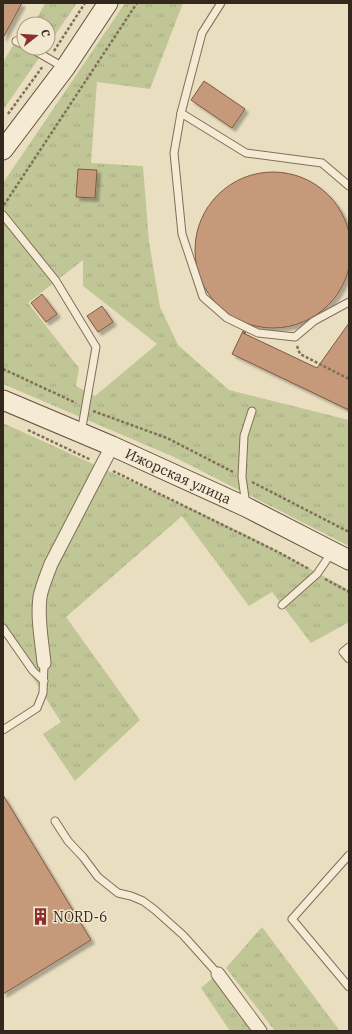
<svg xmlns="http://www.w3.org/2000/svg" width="352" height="1034" font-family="'IBM Plex Serif',serif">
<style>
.grass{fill:url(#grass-tufts);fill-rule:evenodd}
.building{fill:#c5997a;stroke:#7f5a42;filter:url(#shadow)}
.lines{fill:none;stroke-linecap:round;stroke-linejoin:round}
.lane-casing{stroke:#816f5a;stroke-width:9}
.street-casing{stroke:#816f5a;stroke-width:15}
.secondary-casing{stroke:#63513e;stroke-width:21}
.path{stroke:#816f5a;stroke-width:2.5;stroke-dasharray:3 2;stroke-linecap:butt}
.lane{stroke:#f5ebd4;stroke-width:7}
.street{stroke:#f5ebd4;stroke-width:13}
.secondary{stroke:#f5ebd4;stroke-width:19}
.labels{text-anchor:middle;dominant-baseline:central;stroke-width:3;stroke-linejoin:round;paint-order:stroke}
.street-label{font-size:14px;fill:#32281d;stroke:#f2e8d0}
.poi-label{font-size:14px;fill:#32281d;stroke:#f2e8d0;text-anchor:start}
</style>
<defs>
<pattern id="grass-tufts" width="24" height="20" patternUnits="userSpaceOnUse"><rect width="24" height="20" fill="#c1c697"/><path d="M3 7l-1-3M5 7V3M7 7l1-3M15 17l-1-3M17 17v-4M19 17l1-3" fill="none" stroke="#a6aa82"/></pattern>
<filter id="shadow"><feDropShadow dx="3.5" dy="3.5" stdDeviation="1" flood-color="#0004"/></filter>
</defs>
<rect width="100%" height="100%" fill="#eadec1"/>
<g class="grass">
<polygon points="45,3 77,3 48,45 48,24 34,24"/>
<path d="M 125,3 L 183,3 L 150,89 L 97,82 L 91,163 L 143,166 L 149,242 L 160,307 L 178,345 L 229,390 L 349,420 L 349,546 L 174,457 L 3,384 L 3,183 ZM 83,260 L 83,286 L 157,344 L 95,396 L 76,386 L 79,368 L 28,303 Z"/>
<polygon points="21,32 24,32 24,48 46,48 3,110 3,62"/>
<polygon points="3,423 192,509 259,541 349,590 349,622 311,643 272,592 249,606 182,516 66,617 140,720 75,781 43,734 61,722 3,631"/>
<polygon points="262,927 340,1031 275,1031 226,968"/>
<polygon points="215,976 255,1031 230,1031 201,988"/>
</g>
<g class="building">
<polygon points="3,3 22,3 3,38"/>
<polygon points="204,81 245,109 232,128 191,100"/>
<polygon points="78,169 97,170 95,198 76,197"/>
<circle cx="273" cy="250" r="78"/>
<polygon points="42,294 57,314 46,322 31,303"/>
<polygon points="102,306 113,322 98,332 87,316"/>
<polygon points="349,323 349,410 232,354 243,331 246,333 243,333 317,368"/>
<polygon points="3,795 91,940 3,994"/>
</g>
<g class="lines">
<defs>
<g id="lane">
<polyline points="16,41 24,45"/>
<polyline points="30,48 65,68"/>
<polyline points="181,113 202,33 221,3"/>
<polyline points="349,186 322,163 246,153 181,113 174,153 182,234 203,297 227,318 258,333 295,337 314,321 349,302"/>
<polyline points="3,215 56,281 96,347 81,433"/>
<polyline points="246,505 242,477 244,436 252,411"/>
<polyline points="282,605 317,574 332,552"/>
<polyline points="3,628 33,671 44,681"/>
<polyline points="349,647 343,652 349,659"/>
<polyline points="3,730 37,708 43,693 44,663"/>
<polyline points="55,821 68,841 83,857 98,877 118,893 131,896 143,901 155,910 183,935 218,974"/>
<polyline points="349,855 292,919 349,987"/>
</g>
<g id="street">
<path d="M 44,663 C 42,642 37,618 40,597 C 42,586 47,575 51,564 L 112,446"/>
<polyline points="218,974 260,1031"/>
</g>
<g id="secondary">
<polyline points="3,150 65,68 108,3"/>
<path id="s1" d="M 3,400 L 112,446 L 246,507 L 349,560"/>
</g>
</defs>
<use href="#lane" class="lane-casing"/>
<use href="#street" class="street-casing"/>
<use href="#secondary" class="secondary-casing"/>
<g class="path">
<polyline points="54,51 85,3"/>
<polyline points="8,114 43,66"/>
<polyline points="4,205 137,3"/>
<polyline points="297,346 300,354 349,379"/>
<polyline points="3,369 76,403"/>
<polyline points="93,411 167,438 233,472"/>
<polyline points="28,430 91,460"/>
<polyline points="113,471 280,553 309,569"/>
<polyline points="252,482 349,532"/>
<polyline points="325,579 349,592"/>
</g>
<use href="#lane" class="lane"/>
<use href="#street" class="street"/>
<use href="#secondary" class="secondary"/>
</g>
<defs>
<symbol id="building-bare" viewBox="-9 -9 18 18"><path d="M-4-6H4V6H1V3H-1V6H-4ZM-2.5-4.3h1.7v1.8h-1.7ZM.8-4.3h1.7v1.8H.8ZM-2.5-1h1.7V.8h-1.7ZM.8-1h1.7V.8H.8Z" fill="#8b3030" stroke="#f2e8d0" stroke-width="2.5" paint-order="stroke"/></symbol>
</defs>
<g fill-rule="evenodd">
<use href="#building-bare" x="28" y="904" width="25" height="25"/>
</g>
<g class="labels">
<g class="street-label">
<text stroke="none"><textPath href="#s1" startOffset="191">Ижорская улица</textPath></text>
</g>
<g class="poi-label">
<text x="53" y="917">NORD-6</text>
</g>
</g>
<rect width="352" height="1034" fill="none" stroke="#32281d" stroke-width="8"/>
<g transform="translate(36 36) rotate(73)"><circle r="19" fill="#f2e8d0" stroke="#a59b88"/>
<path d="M0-3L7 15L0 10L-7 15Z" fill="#8b3030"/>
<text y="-6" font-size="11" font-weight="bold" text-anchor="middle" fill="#32281d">С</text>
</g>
</svg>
